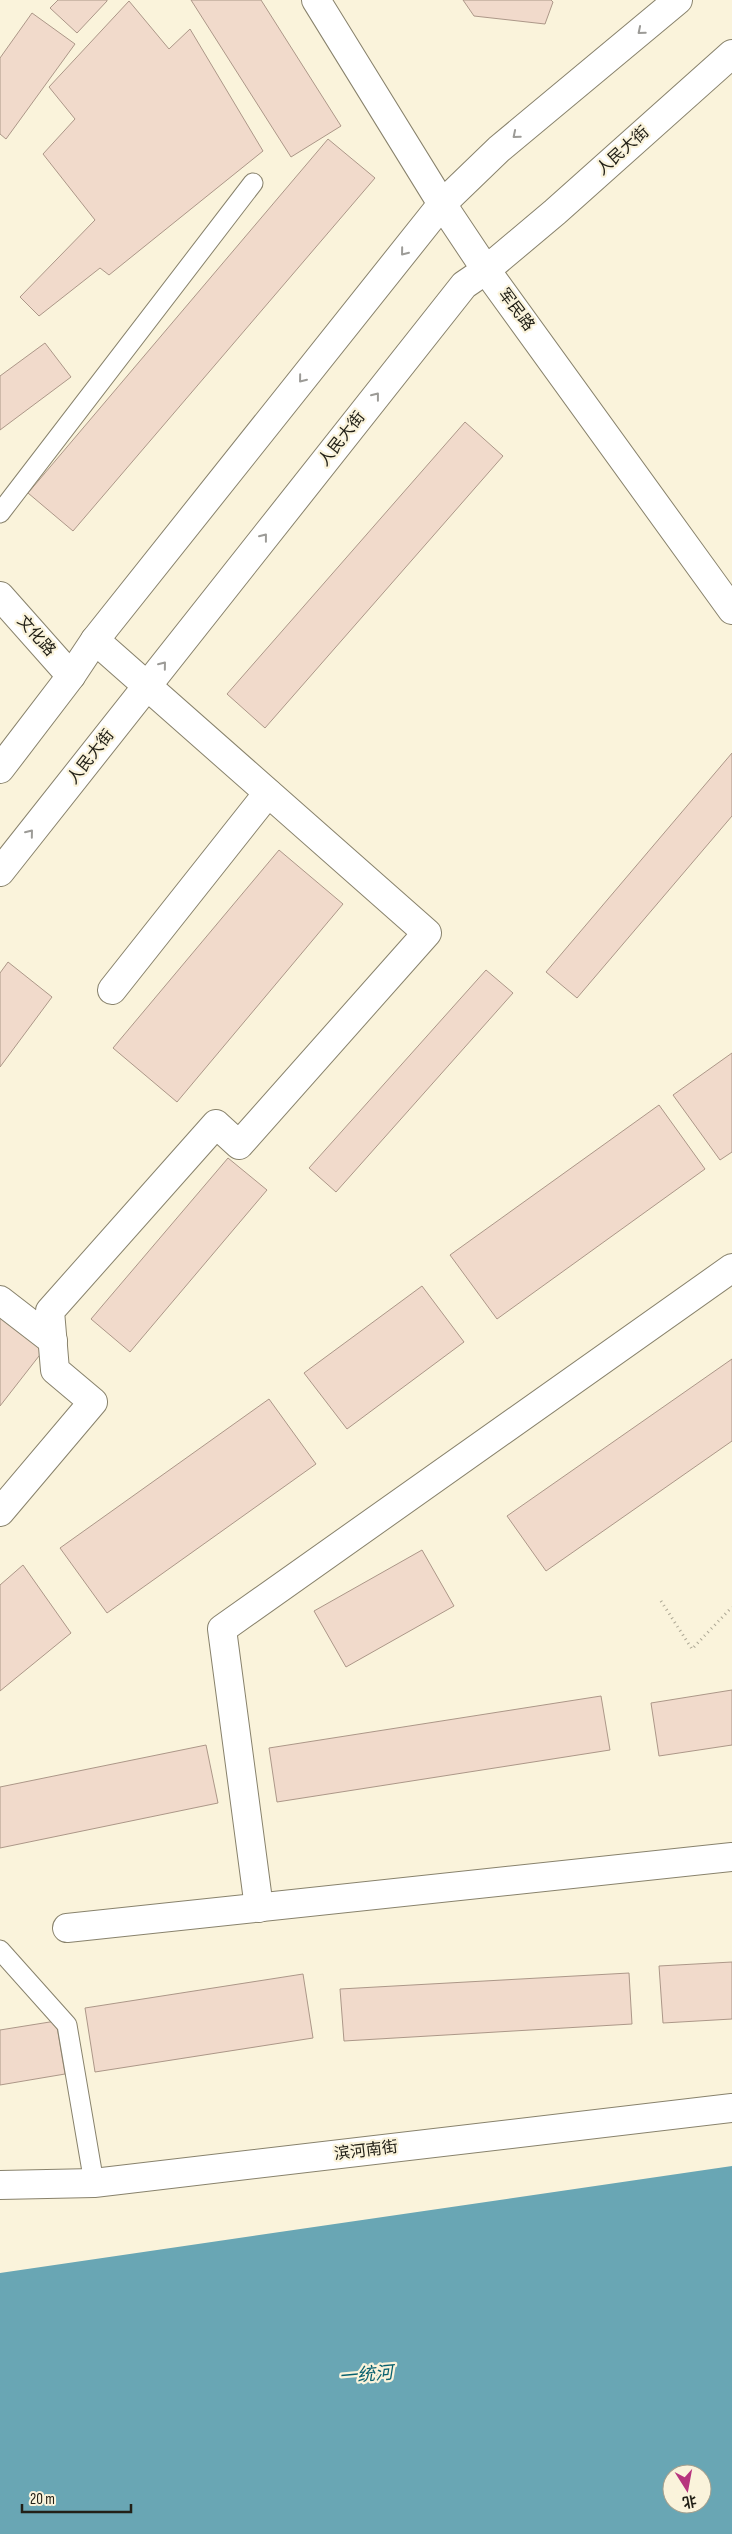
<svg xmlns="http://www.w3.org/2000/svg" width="732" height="2534" font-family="'Sofia Sans Condensed','Noto Sans SC',sans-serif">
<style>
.water{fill:#69a6b4;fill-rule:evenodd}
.building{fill:#f1dacb;stroke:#ac9788}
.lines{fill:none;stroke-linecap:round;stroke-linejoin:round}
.lane-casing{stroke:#88826c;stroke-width:21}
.street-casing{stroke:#88826c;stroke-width:30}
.secondary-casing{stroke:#88826c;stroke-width:30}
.path{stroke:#aca794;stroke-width:3;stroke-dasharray:1 4;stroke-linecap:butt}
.lane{stroke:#fff;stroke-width:19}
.street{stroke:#fff;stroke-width:28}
.secondary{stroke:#fff;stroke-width:28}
.oneway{stroke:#9c9b97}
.labels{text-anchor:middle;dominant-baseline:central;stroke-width:4.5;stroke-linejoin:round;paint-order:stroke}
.street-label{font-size:16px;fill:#222017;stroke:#faf3db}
.water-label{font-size:18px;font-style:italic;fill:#07606f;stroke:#faf3db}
</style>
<rect width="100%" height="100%" fill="#faf3db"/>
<path class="water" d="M 732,2166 L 732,2534 L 0,2534 L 0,2273 ZM 672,2474 L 702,2474 L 702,2504 L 672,2504 Z"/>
<g class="building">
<polygon points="58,0 107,0 107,1 77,33 50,8"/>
<polygon points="191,0 261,0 341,126 291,157"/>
<polygon points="463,0 551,0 553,2 545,24 474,16"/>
<polygon points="129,1 169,49 190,29 263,151 109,275 100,268 39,316 20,297 95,220 43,154 75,119 49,87"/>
<polygon points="32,13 75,44 6,139 0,134 0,58"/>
<polygon points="328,139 375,178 73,531 28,493"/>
<polygon points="45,343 71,377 0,430 0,376"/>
<polygon points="465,422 503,456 265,728 227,694"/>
<polygon points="732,753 732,816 577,998 546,972"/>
<polygon points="279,850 343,904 177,1102 113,1048"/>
<polygon points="8,962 52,997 0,1067 0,973"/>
<polygon points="486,970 513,993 336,1192 309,1168"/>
<polygon points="732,1053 732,1152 720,1160 673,1095"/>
<polygon points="659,1105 705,1169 497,1319 450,1255"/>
<polygon points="228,1158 267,1190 130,1352 91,1319"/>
<polygon points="422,1286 464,1342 347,1429 304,1373"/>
<polygon points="0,1312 46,1347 0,1406"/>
<polygon points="732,1359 732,1441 546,1571 507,1516"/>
<polygon points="269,1399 316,1464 107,1613 60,1548"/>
<polygon points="422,1550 454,1606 346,1667 314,1611"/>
<polygon points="23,1565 71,1633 0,1691 0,1585"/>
<polygon points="732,1690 732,1745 659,1756 651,1703"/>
<polygon points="601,1696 610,1750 277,1802 269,1748"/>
<polygon points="206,1745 218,1803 0,1848 0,1787"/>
<polygon points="732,1962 732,2019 663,2023 659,1966"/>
<polygon points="629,1973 632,2024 344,2041 340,1989"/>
<polygon points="303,1974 313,2038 95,2072 85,2008"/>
<polygon points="56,2021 65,2074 0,2085 0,2030"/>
</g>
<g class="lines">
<defs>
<g id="lane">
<polyline points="0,513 253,183"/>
<polyline points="0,1950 67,2025 94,2183"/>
</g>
<g id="street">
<polyline points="0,596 71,676"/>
<polyline points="112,990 268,793"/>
<polyline points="0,1300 53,1341"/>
<polyline points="0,1512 93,1402 55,1370 50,1311 216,1124 239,1145 427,933 95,640"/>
<polyline points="259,1908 222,1629 732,1268"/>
<polyline points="67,1928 732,1857"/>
<polyline points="0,2185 94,2183 732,2108"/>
</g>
<g id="secondary">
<polyline points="316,0 442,204 486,270 732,610"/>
<polyline points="0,769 71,676 95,640 442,204 499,149 678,0"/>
<polyline points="0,872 464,285 486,270 555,212 732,54"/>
</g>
</defs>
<use href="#lane" class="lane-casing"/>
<use href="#street" class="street-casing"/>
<use href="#secondary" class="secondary-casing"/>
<polyline class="path" points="661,1601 692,1649 732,1607"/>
<use href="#lane" class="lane"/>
<use href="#street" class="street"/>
<use href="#secondary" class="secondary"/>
</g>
<defs><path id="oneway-chevron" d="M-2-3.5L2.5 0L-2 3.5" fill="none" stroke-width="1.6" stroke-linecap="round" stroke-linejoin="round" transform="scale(1.25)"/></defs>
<g class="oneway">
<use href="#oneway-chevron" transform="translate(641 31) rotate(140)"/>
<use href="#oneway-chevron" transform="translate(516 135) rotate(140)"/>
<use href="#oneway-chevron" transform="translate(404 252) rotate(129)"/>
<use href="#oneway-chevron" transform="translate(302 379) rotate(129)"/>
<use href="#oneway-chevron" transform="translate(376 396) rotate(-52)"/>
<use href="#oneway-chevron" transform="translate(264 537) rotate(-52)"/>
<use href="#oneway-chevron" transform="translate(163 665) rotate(-51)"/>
<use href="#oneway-chevron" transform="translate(30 833) rotate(-51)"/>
</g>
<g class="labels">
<g class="street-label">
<text transform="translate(623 151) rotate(-42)">人民大街</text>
<text transform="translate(516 310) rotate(53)">军民路</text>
<text transform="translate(342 439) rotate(-52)">人民大街</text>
<text transform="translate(36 636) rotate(48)">文化路</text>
<text transform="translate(91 757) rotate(-52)">人民大街</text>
<text transform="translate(366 2151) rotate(-7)">滨河南街</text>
</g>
<g class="water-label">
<text transform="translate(366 2375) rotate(-5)">一统河</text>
</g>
</g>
<g transform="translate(687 2489) rotate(169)"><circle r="24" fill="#faf3db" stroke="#a49f8d"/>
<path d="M0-4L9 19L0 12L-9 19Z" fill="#b7357e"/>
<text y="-8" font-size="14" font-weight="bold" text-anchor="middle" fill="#222017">北</text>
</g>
<path d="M22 2504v8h109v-8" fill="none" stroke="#222017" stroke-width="2.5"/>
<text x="30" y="2504" font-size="15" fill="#222017" stroke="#faf3db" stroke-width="4" paint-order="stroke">20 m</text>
</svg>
